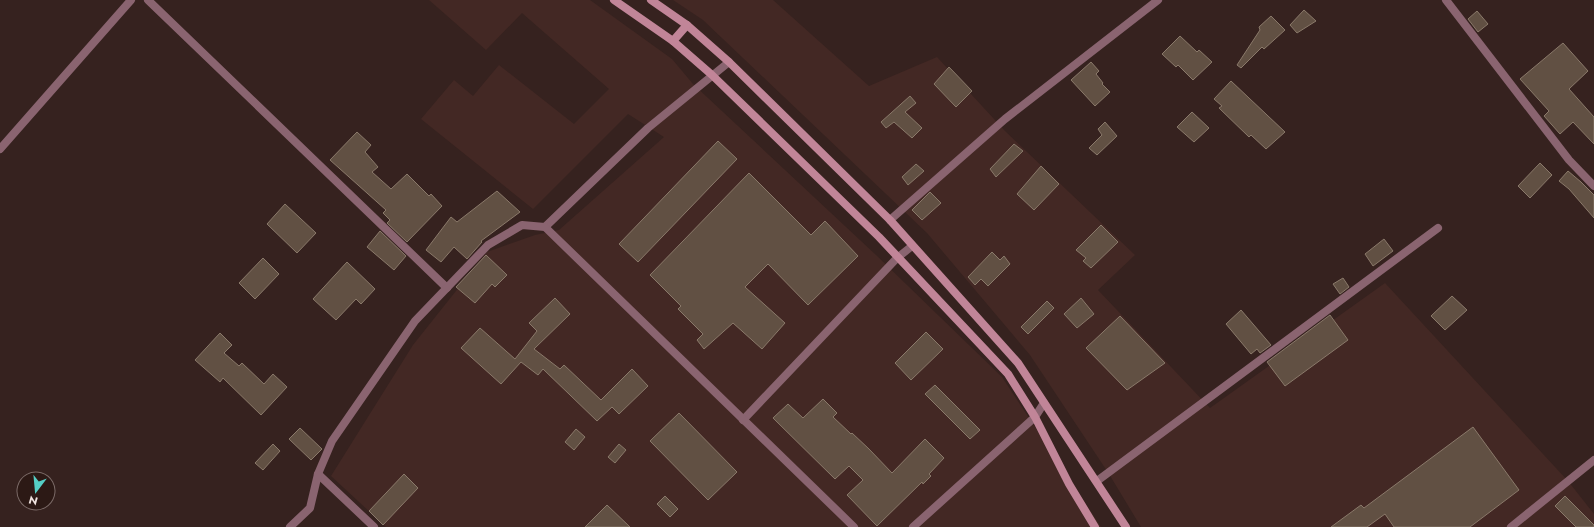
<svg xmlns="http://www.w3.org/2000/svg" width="1594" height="527" font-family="Jost,sans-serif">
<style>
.built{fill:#432824}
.building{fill:#615043;stroke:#8a796a}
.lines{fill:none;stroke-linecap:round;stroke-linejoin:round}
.minor{stroke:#8a6470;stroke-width:8}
.tertiary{stroke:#8a6470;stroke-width:8}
.secondary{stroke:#c18598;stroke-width:8}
</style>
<rect width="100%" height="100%" fill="#36221f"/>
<g class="built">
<polygon points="429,0 590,0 672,59 693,84 876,255 1002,377 1101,527 386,527 331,476 413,345 487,252 535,235 559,230 664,137 628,114 533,209 421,119 454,80 473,96 499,65 574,124 609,89 522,13 486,50"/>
<polygon points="673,0 773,0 869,86 937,57 1005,131 1135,255 1098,290 1210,408 1385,283 1568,481 1594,514 1594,527 1141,527 1109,474 1030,355 927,233 703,20"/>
</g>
<g class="building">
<polygon points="1304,10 1316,21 1297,33 1290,25"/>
<polygon points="1477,11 1488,24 1478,32 1468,19"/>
<polygon points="1271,16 1285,30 1264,49 1262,47 1241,68 1237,65 1260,30 1259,27"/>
<polygon points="1180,36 1197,52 1199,50 1212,62 1193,80 1178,65 1176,67 1162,54"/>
<polygon points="1563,43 1588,71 1569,89 1594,117 1594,144 1573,122 1560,134 1544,116 1549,111 1520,79"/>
<polygon points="1091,62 1099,71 1096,74 1103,83 1102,84 1110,92 1095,106 1071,80"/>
<polygon points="949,67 972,91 956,107 934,84"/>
<polygon points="1231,81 1285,132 1266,149 1251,135 1249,137 1219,108 1222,106 1214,99"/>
<polygon points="910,96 916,103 905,112 922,128 912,138 894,122 886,128 881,122"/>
<polygon points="1192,112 1209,128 1194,142 1177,127"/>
<polygon points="1105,122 1117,136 1097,155 1089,148 1102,135 1098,129"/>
<polygon points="357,132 371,145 365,152 378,167 372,172 391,189 407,174 429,196 431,194 442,206 407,242 387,223 390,220 383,213 386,210 330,160"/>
<polygon points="718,141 737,159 638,262 619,244"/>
<polygon points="1014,144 1023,151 996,177 990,169"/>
<polygon points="1540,163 1552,175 1530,198 1518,186"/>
<polygon points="916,164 924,171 908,185 902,177"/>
<polygon points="1041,166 1059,184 1034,210 1017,194"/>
<polygon points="1568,171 1581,182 1594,195 1594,218 1569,189 1559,181"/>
<polygon points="749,173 811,235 825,221 858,256 808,305 768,264 745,287 785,323 762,349 733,323 704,349 697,340 703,334 678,309 681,306 650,275"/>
<polygon points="497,191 520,212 481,241 482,242 467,259 454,247 441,262 426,250 451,217 457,222"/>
<polygon points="930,192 941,203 922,220 912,210"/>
<polygon points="285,204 316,233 297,253 267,224"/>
<polygon points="1101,225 1118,242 1091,268 1083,261 1086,258 1076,250"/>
<polygon points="380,231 406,256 394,270 367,247"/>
<polygon points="1384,239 1393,251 1373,266 1365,254"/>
<polygon points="992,252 1000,260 1004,256 1010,264 988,286 981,279 975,285 968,277"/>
<polygon points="486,255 507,275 495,287 492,284 475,303 456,287"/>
<polygon points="263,258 279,274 255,299 239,283"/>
<polygon points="347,262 375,289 361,304 356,299 336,320 313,299"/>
<polygon points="1343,278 1349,287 1340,294 1333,284"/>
<polygon points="1452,296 1467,310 1445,330 1431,316"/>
<polygon points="555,298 570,314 534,349 560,369 564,365 601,400 632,369 648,386 619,414 612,407 597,421 543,369 538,375 521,362 501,384 461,348 480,328 515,359 537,331 529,323"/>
<polygon points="1081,298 1094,314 1077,328 1064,314"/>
<polygon points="1047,301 1054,308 1028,334 1021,327"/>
<polygon points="1241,310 1271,345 1260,353 1257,349 1251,354 1226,324"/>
<polygon points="1330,315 1348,340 1285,386 1267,362"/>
<polygon points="1120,316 1165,363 1127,390 1086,348"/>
<polygon points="926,332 943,349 911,380 895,363"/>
<polygon points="220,333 232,345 224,353 239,366 242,363 264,384 273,374 287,387 261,415 223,378 220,382 195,360"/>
<polygon points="935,385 980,430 970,439 925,394"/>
<polygon points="823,399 837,413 833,417 851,434 852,433 869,449 892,473 925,439 944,458 929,474 931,476 923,484 922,482 877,526 847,495 863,480 849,466 835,479 773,418 788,404 803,418"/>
<polygon points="679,413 737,472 708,500 650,441"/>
<polygon points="1473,427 1519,490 1470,527 1394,527 1385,514 1367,527 1331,527 1361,505 1364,508"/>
<polygon points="300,428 322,449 311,460 289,439"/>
<polygon points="576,429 585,437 574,450 565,442"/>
<polygon points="273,444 280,451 263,470 255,463"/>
<polygon points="619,444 626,450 615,463 608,457"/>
<polygon points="404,474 418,488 383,525 369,511"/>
<polygon points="665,496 678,509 670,517 657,504"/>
<polygon points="1565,496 1594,525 1594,527 1576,527 1555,506"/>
<polygon points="607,505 630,527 585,527"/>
</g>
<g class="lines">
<g class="minor">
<polyline points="148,0 447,288"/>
<polyline points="0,149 131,0"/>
<polyline points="890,220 1005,119 1158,0"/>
<polyline points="545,227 648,128 729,62"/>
<polyline points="743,420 897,258 912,246"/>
<polyline points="318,474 374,527"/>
<polyline points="1097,481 1438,228"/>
<polyline points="290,527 310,508 318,474 332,441 415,321 488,245 522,225 545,227 854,527"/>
<polyline points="913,527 1035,417 1044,403"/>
<polyline points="1511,527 1594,460"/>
</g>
<polyline class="tertiary" points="1446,0 1569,160 1594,186"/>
<g class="secondary">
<polyline points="614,0 673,41 712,75 879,237 1008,374 1035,417 1069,484 1095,527"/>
<polyline points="651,0 687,25 729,62 890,220 1018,363 1126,527"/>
<polyline points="673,41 687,25"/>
</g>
</g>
<g transform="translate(36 491) rotate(196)"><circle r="19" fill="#2c1915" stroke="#7b6a67"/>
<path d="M0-3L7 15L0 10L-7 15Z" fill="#55cec5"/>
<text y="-6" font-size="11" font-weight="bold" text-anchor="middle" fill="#f1e4e1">N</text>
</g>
</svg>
